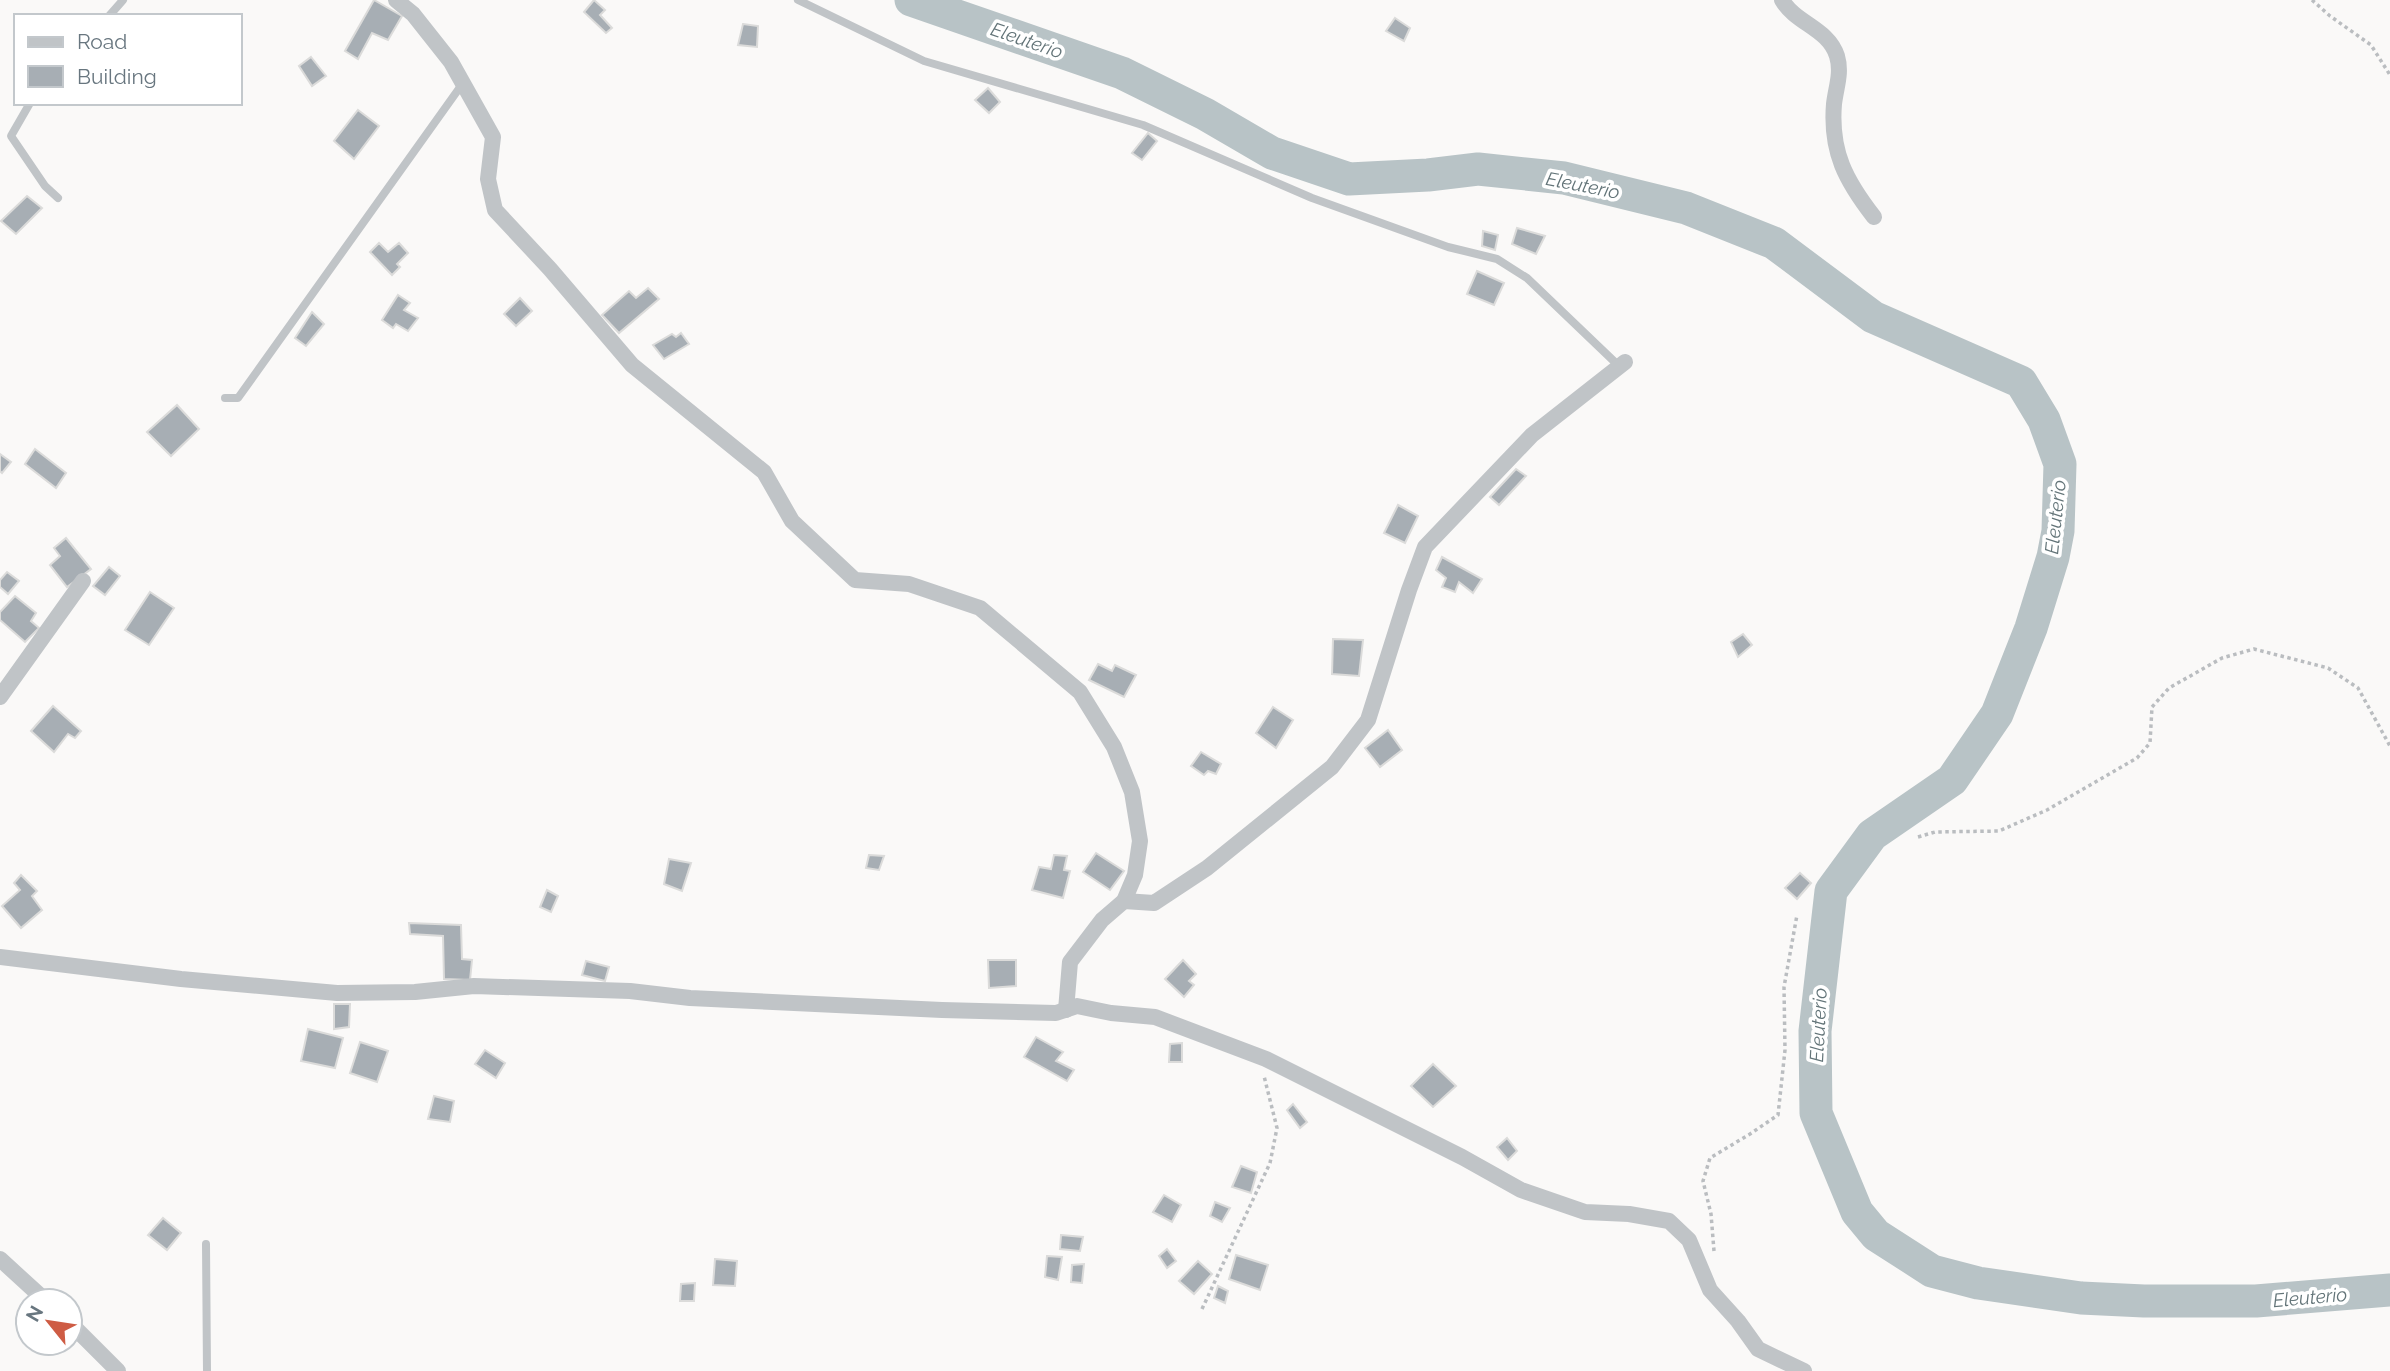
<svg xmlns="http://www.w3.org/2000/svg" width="2390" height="1371" font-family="Raleway,sans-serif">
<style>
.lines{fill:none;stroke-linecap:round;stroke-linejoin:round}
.river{stroke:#b8c3c6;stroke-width:33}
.building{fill:#a7aeb4;stroke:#dbdbda;stroke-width:2}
.path{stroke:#babdc0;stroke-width:3.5;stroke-dasharray:3.5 3.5;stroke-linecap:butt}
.service{stroke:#c0c4c7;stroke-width:8}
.minor{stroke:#c0c4c7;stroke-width:16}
.labels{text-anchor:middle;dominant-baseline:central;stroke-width:7;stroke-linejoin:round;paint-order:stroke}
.water-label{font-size:19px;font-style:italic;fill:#637478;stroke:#fff}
</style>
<rect width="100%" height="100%" fill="#faf9f8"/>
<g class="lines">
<polyline class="river" points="911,0 1122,73 1205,114 1272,153 1349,179 1428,175 1478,169 1564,178 1686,208 1774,243 1873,317 2021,382 2044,420 2060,464 2058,531 2053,557 2031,628 1997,714 1952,780 1872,835 1831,891 1815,1031 1816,1113 1857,1212 1876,1235 1932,1271 1978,1283 2081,1298 2144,1301 2256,1301 2390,1290"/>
</g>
<g class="building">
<polygon points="374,0 402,16 388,40 372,33 358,59 345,51"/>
<polygon points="594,0 605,10 600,15 612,28 606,33 584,12"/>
<polygon points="1395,18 1410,28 1404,41 1386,31"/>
<polygon points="743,24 758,26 757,47 738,45"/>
<polygon points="311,57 326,76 312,86 299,66"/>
<polygon points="988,88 1000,102 989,113 975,100"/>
<polygon points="358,110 379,126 354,159 334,141"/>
<polygon points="1148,133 1157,141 1142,160 1132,153"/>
<polygon points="27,196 42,208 16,234 1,221"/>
<polygon points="1517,228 1545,236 1536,254 1512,244"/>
<polygon points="1483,231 1498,235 1495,250 1482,246"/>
<polygon points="379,243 388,252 399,243 408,253 397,264 400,267 392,275 370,252"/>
<polygon points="1477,271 1504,283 1494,305 1467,294"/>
<polygon points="648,288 659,299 619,333 602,315 629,291 636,298"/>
<polygon points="398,295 410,303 404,310 418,318 408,331 396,324 393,328 382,320"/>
<polygon points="520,298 532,311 516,326 504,314"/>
<polygon points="312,312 324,324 306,346 295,338"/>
<polygon points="681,333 689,344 664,359 653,345 672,334 676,337"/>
<polygon points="177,405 199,429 171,456 147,432"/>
<polygon points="35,449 66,473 56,488 25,464"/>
<polygon points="0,454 11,462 2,473 0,471"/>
<polygon points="1516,469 1526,476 1499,505 1490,497"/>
<polygon points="1398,505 1418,516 1405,543 1384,533"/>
<polygon points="66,538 91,569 67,587 50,565 60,556 54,548"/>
<polygon points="1442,557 1482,579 1473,593 1459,582 1455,592 1442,587 1446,578 1436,570"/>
<polygon points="109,567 120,576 105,595 93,586"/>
<polygon points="7,572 19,581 8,594 0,587 0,580"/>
<polygon points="150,592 174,608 149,645 125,630"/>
<polygon points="15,596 36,613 31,621 39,628 25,642 0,620 0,612"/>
<polygon points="1743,634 1752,645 1738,657 1731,642"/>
<polygon points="1333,639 1363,640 1359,676 1332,674"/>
<polygon points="1098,664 1112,671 1115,665 1136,675 1124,697 1089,680"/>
<polygon points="53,706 81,731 75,738 68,734 54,752 31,731"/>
<polygon points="1273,707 1293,720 1276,748 1256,733"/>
<polygon points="1388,730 1402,750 1380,767 1365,748"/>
<polygon points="1201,752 1221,764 1216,774 1208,771 1204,775 1191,766"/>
<polygon points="1096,853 1124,871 1110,890 1083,872"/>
<polygon points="869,855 884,856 879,870 866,868"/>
<polygon points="1054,855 1067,856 1064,870 1070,871 1063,898 1032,890 1039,867 1051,869"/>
<polygon points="669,859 691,863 682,891 664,884"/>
<polygon points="1800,873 1811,883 1797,899 1785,888"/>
<polygon points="21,875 37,891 32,896 42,910 21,928 2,906 20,890 14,883"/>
<polygon points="547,890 558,896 551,912 540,907"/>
<polygon points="409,923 461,925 462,959 472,960 470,980 444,979 443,936 410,934"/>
<polygon points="988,960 1016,960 1016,986 989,988"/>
<polygon points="1183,960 1196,974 1189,981 1194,985 1184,997 1165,979"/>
<polygon points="586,961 609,967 605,981 582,975"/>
<polygon points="334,1004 350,1004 349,1027 334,1029"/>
<polygon points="308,1029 343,1038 335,1068 301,1061"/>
<polygon points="1036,1037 1063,1052 1056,1061 1074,1070 1067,1081 1024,1057"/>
<polygon points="360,1042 388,1051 377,1082 350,1073"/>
<polygon points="1182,1043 1182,1062 1169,1062 1170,1044"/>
<polygon points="485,1050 505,1063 496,1078 475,1064"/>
<polygon points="1433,1064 1456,1086 1433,1107 1411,1086"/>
<polygon points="434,1096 454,1101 450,1122 428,1119"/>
<polygon points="1293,1104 1307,1122 1300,1128 1287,1110"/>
<polygon points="1507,1138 1517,1151 1508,1160 1497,1147"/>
<polygon points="1241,1166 1257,1172 1251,1193 1232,1187"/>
<polygon points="1164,1195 1181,1205 1172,1222 1153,1212"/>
<polygon points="1215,1202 1230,1208 1222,1222 1210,1216"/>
<polygon points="163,1218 181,1233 167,1250 148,1235"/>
<polygon points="1061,1235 1083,1237 1080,1251 1060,1249"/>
<polygon points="1167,1249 1176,1261 1167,1268 1159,1256"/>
<polygon points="1236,1255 1268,1265 1260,1290 1229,1279"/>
<polygon points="1047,1256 1062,1257 1058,1280 1045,1277"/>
<polygon points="715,1259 737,1261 735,1286 713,1285"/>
<polygon points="1198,1261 1212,1274 1194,1294 1179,1281"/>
<polygon points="1084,1264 1082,1283 1071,1282 1072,1265"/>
<polygon points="695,1283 694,1301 680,1301 681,1284"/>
<polygon points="1218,1286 1228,1291 1225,1303 1214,1298"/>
</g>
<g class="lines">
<g class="path">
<polyline points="2312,0 2330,16 2371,45 2390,75"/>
<polyline points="1918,837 1935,832 1999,831 2047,810 2137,758 2150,743 2152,707 2169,688 2222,658 2254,649 2328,668 2358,688 2390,746"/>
<polyline points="1714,1251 1711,1214 1703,1181 1710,1158 1750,1134 1778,1115 1785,1050 1784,987 1797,915"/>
<polyline points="1202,1309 1270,1163 1277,1128 1264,1076"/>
</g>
<g class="service">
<polyline points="798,0 924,61 1143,125 1312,198 1448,247 1497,259 1527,278 1620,367"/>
<polyline points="109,16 123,0"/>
<polyline points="30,103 11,136 45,186 58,198"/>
<polyline points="225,398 238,398 463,83"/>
<polyline points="206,1244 207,1371"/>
</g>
<g class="minor">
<polyline points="396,0 413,14 451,62 493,137 488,179 495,210 550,269 632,365 764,472 792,521 855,580 909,584 980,608 1080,692 1114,747 1132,792 1140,841 1135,875 1124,901 1102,920 1070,962 1066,1010"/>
<path d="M 1782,0 C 1796,24 1828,28 1837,56 C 1842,73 1836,87 1834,104 C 1830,152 1846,181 1874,217"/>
<polyline points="0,697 83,581"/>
<polyline points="1124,901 1154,903 1207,868 1332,767 1368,720 1409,590 1425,547 1532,435 1625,362"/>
<polyline points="0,957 181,979 337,993 415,992 474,986 630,991 690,998 942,1010 1056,1013 1077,1006 1111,1013 1155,1017 1266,1059 1462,1157 1521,1190 1585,1212 1629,1214 1669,1221 1689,1240 1710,1290 1738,1321 1758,1349 1804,1371"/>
<polyline points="0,1259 46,1301"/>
<polyline points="70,1323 118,1371"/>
</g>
</g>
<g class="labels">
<g class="water-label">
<text transform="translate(1027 40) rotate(19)">Eleuterio</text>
<text transform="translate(1583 185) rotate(11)">Eleuterio</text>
<text transform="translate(2055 517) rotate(-84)">Eleuterio</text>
<text transform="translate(1818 1025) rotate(-87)">Eleuterio</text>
<text transform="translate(2310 1297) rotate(-5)">Eleuterio</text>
</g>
</g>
<rect x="14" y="14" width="228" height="91" fill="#ffffff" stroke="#c3c8cc" stroke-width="2"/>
<rect x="28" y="37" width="35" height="10" fill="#c0c4c7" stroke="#c3c8cc" stroke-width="2"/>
<text x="77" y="49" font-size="21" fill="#68767f">Road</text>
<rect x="28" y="66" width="35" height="21" fill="#a7aeb4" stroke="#c3c8cc" stroke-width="2"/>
<text x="77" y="84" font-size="21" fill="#68767f">Building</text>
<g transform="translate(49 1322) rotate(300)"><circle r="33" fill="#ffffff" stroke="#c3c8cc" stroke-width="2"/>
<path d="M0-5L12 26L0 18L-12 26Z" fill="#ce5c44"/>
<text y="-10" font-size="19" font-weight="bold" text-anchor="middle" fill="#68767f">N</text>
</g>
</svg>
